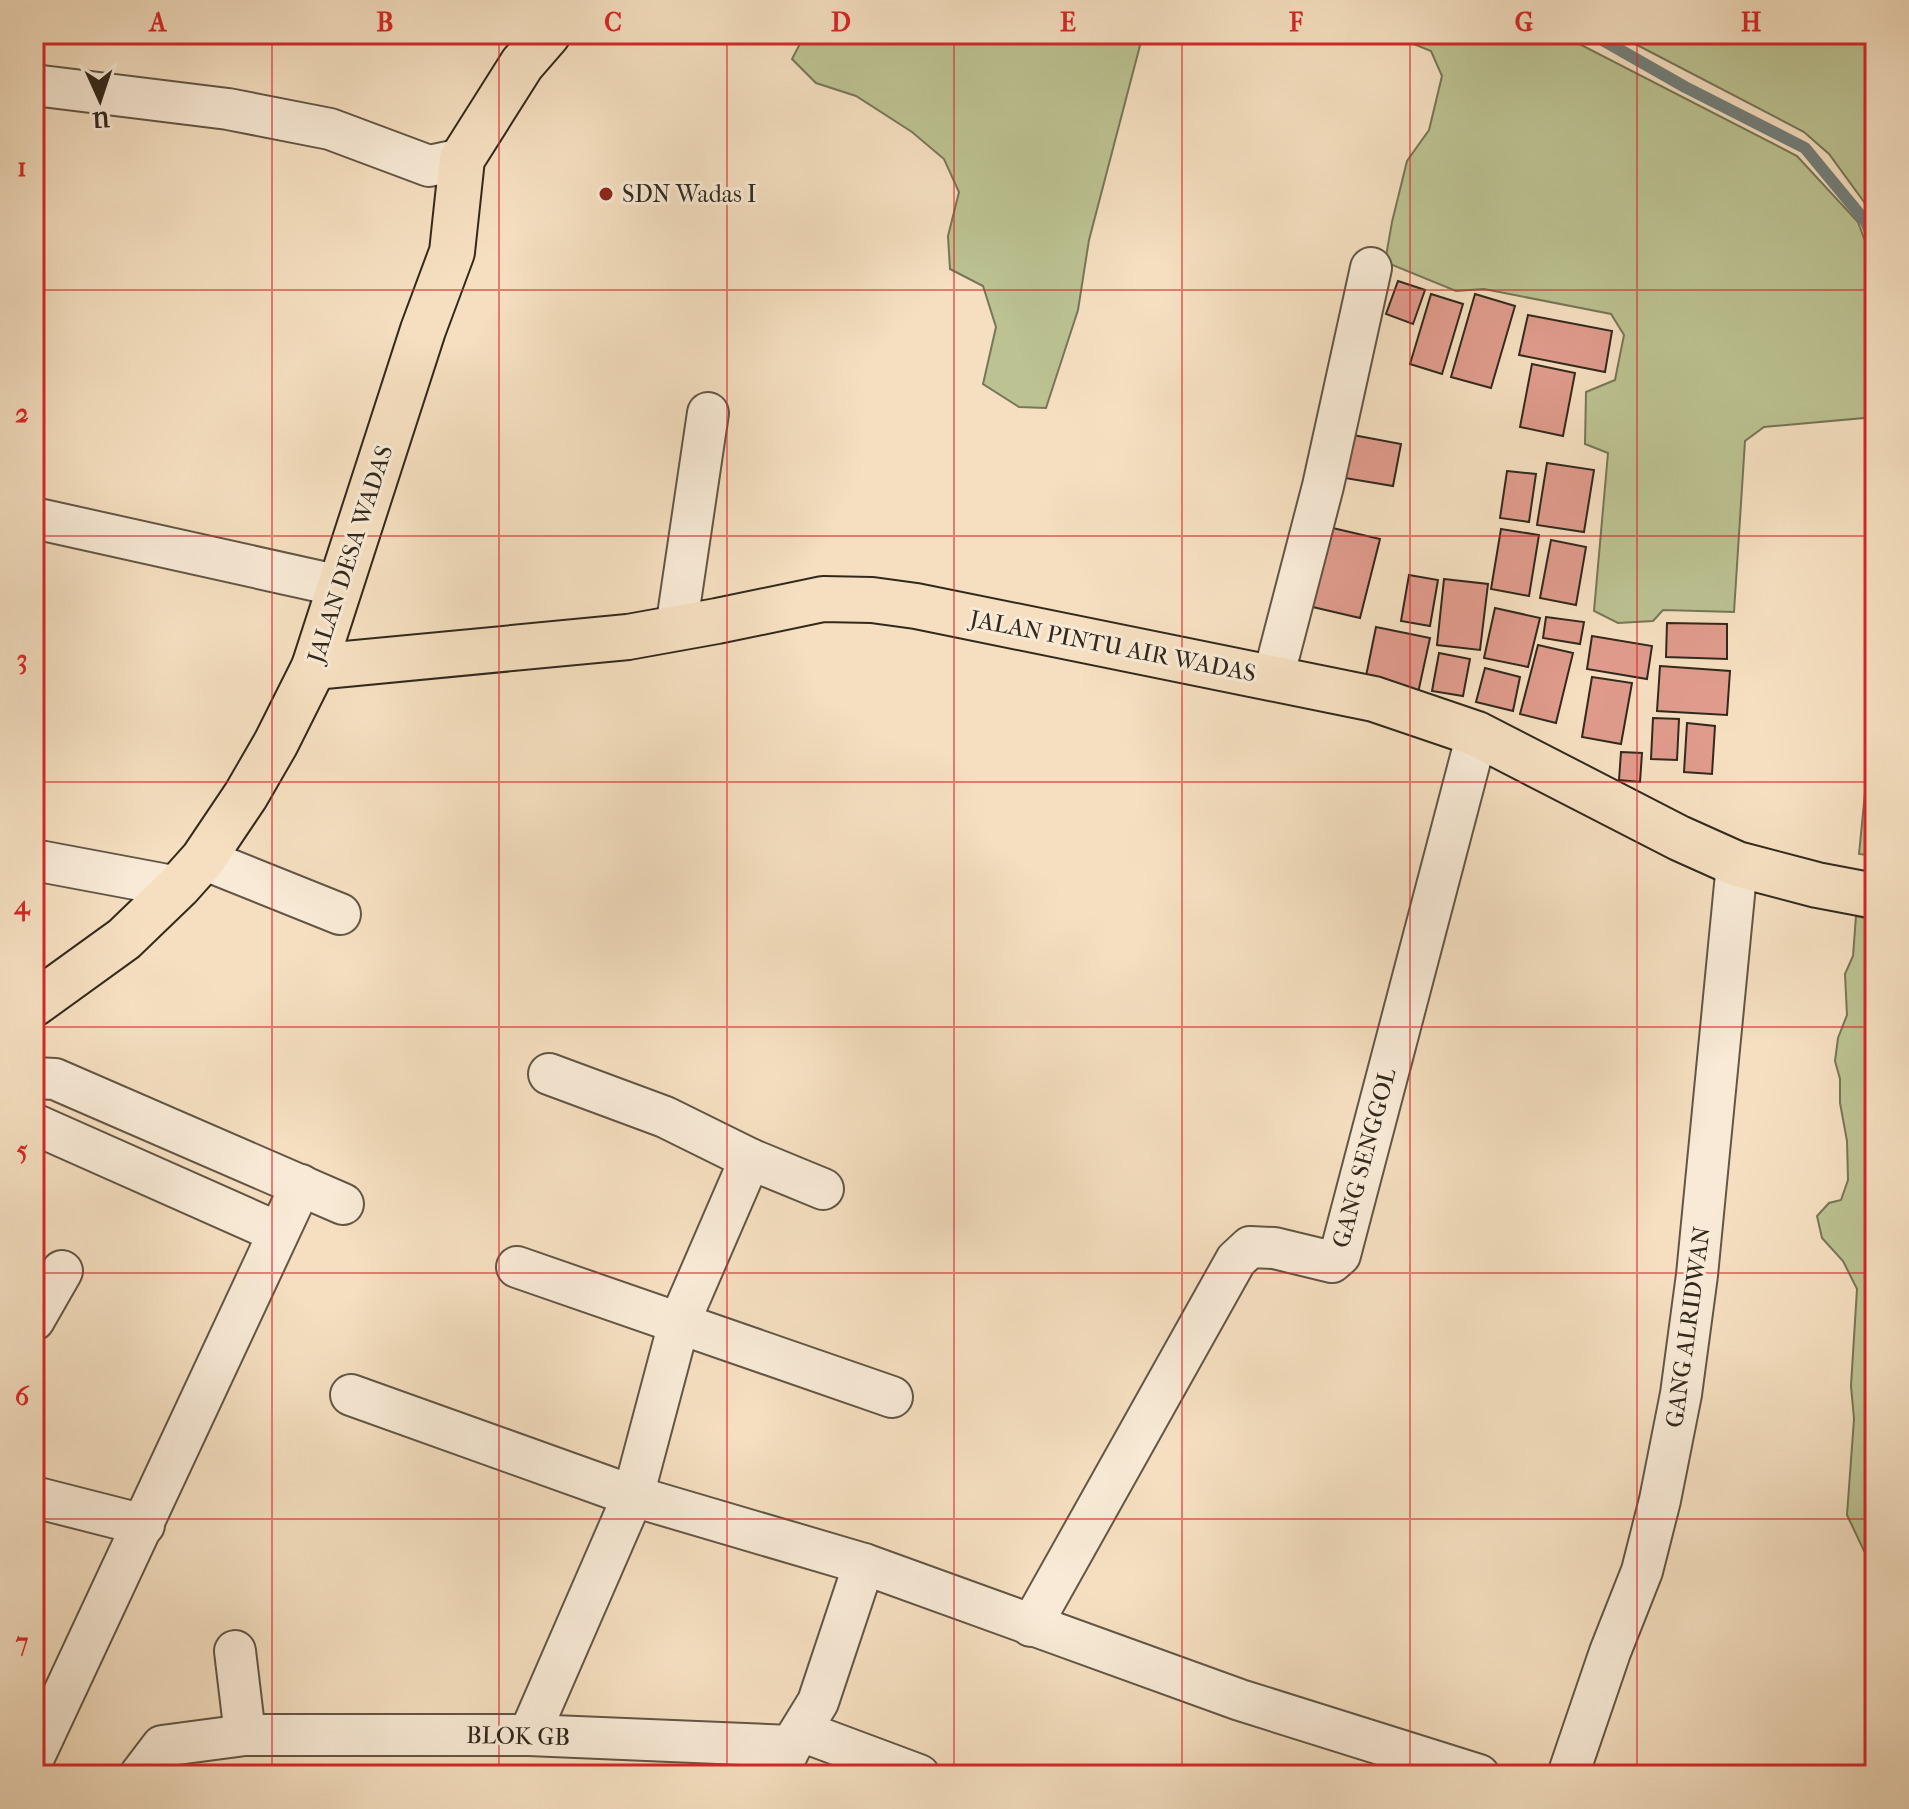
<svg xmlns="http://www.w3.org/2000/svg" width="1909" height="1809" font-family="'IM FELL French Canon',serif">
<style>
.green{fill:#bcc292;stroke:#777658;stroke-width:2}
.lines{fill:none;stroke-linecap:round;stroke-linejoin:round}
.stream{stroke:#73807c;stroke-width:12}
.building{fill:#e09b8c;stroke:#32291d;stroke-width:2}
.minor-casing{stroke:#635646;stroke-width:44}
.major-casing{stroke:#32291d;stroke-width:48}
.minor{stroke:#f8ead6;stroke-width:40}
.major{stroke:#f5dfc0;stroke-width:44}
.grid{fill:none;stroke:#d62828;stroke-width:2;stroke-opacity:0.55}
.poi-dot{fill:#8f2418;stroke:#f8ead6;stroke-width:3}
.labels{text-anchor:middle;dominant-baseline:central;stroke-width:6;stroke-linejoin:round;paint-order:stroke}
.poi-label{font-size:24px;fill:#32291d;stroke:#f8ead6;text-anchor:start}
.street-label{font-size:24px;fill:#32291d;stroke:#f8ead6}
.neatline{fill:none;stroke:#d62828;stroke-width:3}
.grid-label{font-size:26px;text-anchor:middle;font-weight:bold;fill:#d62828}
</style>
<rect width="100%" height="100%" fill="#f5dfc0"/>
<filter id="stains"><feTurbulence type="fractalNoise" baseFrequency=".0025" numOctaves="4"/><feColorMatrix values="0 0 0 0 .2 0 0 0 0 .09 0 0 0 0 .02 0 0 0 .5 -.17"/></filter>
<radialGradient id="worn" r=".72"><stop offset=".6" stop-color="#630" stop-opacity="0"/><stop offset="1" stop-color="#630" stop-opacity=".3"/></radialGradient>
<g class="green">
<polygon points="805,34 1143,34 1089,240 1078,310 1046,408 1019,407 983,384 996,327 983,286 950,269 948,236 959,192 944,159 912,132 856,96 816,83 792,59"/>
<polygon points="1389,34 1560,34 1797,156 1858,222 1875,268 1875,417 1764,427 1745,441 1734,612 1663,610 1653,621 1618,623 1594,611 1608,453 1585,444 1586,392 1615,380 1624,335 1611,314 1484,289 1456,291 1385,262 1392,222 1407,161 1429,130 1442,76 1431,51"/>
<polygon points="1616,34 1875,34 1875,217 1829,154 1804,132"/>
<polygon points="1875,691 1875,856 1859,854"/>
<polygon points="1856,916 1875,920 1875,973 1866,1036 1875,1132 1875,1562 1865,1553 1847,1515 1854,1419 1851,1386 1857,1289 1843,1261 1822,1238 1817,1216 1829,1203 1841,1200 1848,1180 1847,1141 1840,1103 1840,1079 1835,1061 1838,1038 1847,1015 1845,974 1853,956"/>
</g>
<g class="lines">
<polyline class="stream" points="1592,34 1685,87 1805,148 1866,222 1875,244"/>
</g>
<g class="building">
<polygon points="1398,281 1425,290 1413,324 1386,314"/>
<polygon points="1431,294 1463,304 1442,374 1410,364"/>
<polygon points="1475,294 1515,306 1491,388 1451,377"/>
<polygon points="1528,315 1612,331 1605,372 1519,355"/>
<polygon points="1532,364 1575,373 1563,436 1520,427"/>
<polygon points="1353,435 1401,444 1393,486 1345,478"/>
<polygon points="1547,463 1594,470 1584,532 1537,525"/>
<polygon points="1507,471 1536,474 1529,522 1500,518"/>
<polygon points="1324,526 1380,539 1360,618 1304,605"/>
<polygon points="1501,529 1539,535 1529,596 1491,589"/>
<polygon points="1551,540 1586,547 1576,605 1540,598"/>
<polygon points="1409,575 1438,580 1430,626 1401,621"/>
<polygon points="1444,579 1488,584 1480,650 1437,645"/>
<polygon points="1495,608 1540,618 1528,667 1484,658"/>
<polygon points="1546,617 1584,622 1580,644 1543,638"/>
<polygon points="1667,623 1727,624 1727,659 1666,657"/>
<polygon points="1376,627 1430,638 1418,693 1365,681"/>
<polygon points="1592,636 1652,646 1647,679 1587,669"/>
<polygon points="1538,645 1573,653 1556,723 1520,714"/>
<polygon points="1439,653 1470,659 1463,696 1432,691"/>
<polygon points="1660,666 1730,671 1727,715 1657,711"/>
<polygon points="1485,668 1520,677 1513,711 1476,702"/>
<polygon points="1592,677 1632,683 1621,744 1582,737"/>
<polygon points="1653,718 1679,719 1677,760 1651,759"/>
<polygon points="1687,723 1715,726 1712,774 1684,772"/>
<polygon points="1621,752 1642,753 1640,782 1619,780"/>
</g>
<g class="lines">
<defs>
<g id="minor">
<polyline points="34,85 228,109 330,129 429,166 462,159"/>
<polyline points="34,518 340,586"/>
<polyline points="676,629 708,413"/>
<polyline points="1273,678 1323,486 1371,268"/>
<polyline points="203,859 340,914"/>
<polyline points="34,860 178,887"/>
<polyline points="34,1078 55,1079 343,1204"/>
<polyline points="34,1124 277,1232"/>
<polyline points="750,1159 823,1189"/>
<polyline points="517,1267 892,1397"/>
<polyline points="34,1320 62,1271"/>
<polyline points="351,1395 633,1496 864,1564 1240,1700 1479,1775"/>
<polyline points="34,1497 144,1525"/>
<polyline points="1031,1626 1236,1260 1250,1247 1274,1248 1332,1262 1340,1255 1477,734"/>
<polyline points="235,1651 245,1735"/>
<polyline points="801,1731 919,1775"/>
<polyline points="529,1735 633,1496 679,1323 750,1159 665,1117 549,1074"/>
<polyline points="34,1757 301,1185"/>
<polyline points="140,1775 162,1746 245,1735 529,1735 791,1746"/>
<polyline points="777,1775 791,1746 818,1702 864,1564"/>
<polyline points="1568,1775 1610,1652 1642,1571 1660,1500 1681,1394 1697,1275 1737,864"/>
</g>
<g id="major">
<polyline points="314,667 628,637 717,621 823,599 872,600 916,606 1374,699 1477,734 1679,838 1737,864 1817,885 1875,896"/>
<polyline points="34,1004 124,939 178,887 203,859 246,795 276,743 314,667 423,330 452,252 462,159 522,64 548,34"/>
</g>
</defs>
<use href="#minor" class="minor-casing"/>
<use href="#major" class="major-casing"/>
<use href="#minor" class="minor"/>
<use href="#major" class="major"/>
</g>
<path class="grid" d="M 272,34 L 272,1775M 499,34 L 499,1775M 727,34 L 727,1775M 954,34 L 954,1775M 1182,34 L 1182,1775M 1410,34 L 1410,1775M 1637,34 L 1637,1775M 34,290 L 1875,290M 34,536 L 1875,536M 34,782 L 1875,782M 34,1027 L 1875,1027M 34,1273 L 1875,1273M 34,1519 L 1875,1519"/>
<circle class="poi-dot" cx="606" cy="194" r="8"/>
<g class="labels">
<g class="poi-label">
<text x="622" y="194">SDN Wadas I</text>
</g>
<g class="street-label">
<text transform="translate(350 554) rotate(-72)">JALAN DESA WADAS</text>
<text transform="translate(1113 646) rotate(11)">JALAN PINTU AIR WADAS</text>
<text transform="translate(1364 1158) rotate(-75)">GANG SENGGOL</text>
<text transform="translate(1688 1327) rotate(-82)">GANG ALRIDWAN</text>
<text transform="translate(518 1736) rotate(1)">BLOK GB</text>
</g>
</g>
<rect width="1909" height="1809" fill="none" stroke="#f5dfc0" stroke-width="88"/>
<g transform="translate(100 100) rotate(177)" stroke="#f8ead6" stroke-width="6" paint-order="stroke">
<path d="M0-6L14 30L0 20L-14 30Z" fill="#32291d"/>
<text y="-12" font-size="22" font-weight="bold" text-anchor="middle" fill="#32291d">U</text>
</g>
<rect x="44" y="44" width="1821" height="1721" class="neatline"/>
<g class="grid-label">
<text x="158" y="31">A</text>
<text x="385" y="31">B</text>
<text x="613" y="31">C</text>
<text x="841" y="31">D</text>
<text x="1068" y="31">E</text>
<text x="1296" y="31">F</text>
<text x="1524" y="31">G</text>
<text x="1751" y="31">H</text>
<text x="22" y="176">1</text>
<text x="22" y="422">2</text>
<text x="22" y="668">3</text>
<text x="22" y="914">4</text>
<text x="22" y="1159">5</text>
<text x="22" y="1405">6</text>
<text x="22" y="1651">7</text>
</g>
<rect width="100%" height="100%" filter="url(#stains)"/>
<rect width="100%" height="100%" fill="url(#worn)"/>
</svg>
